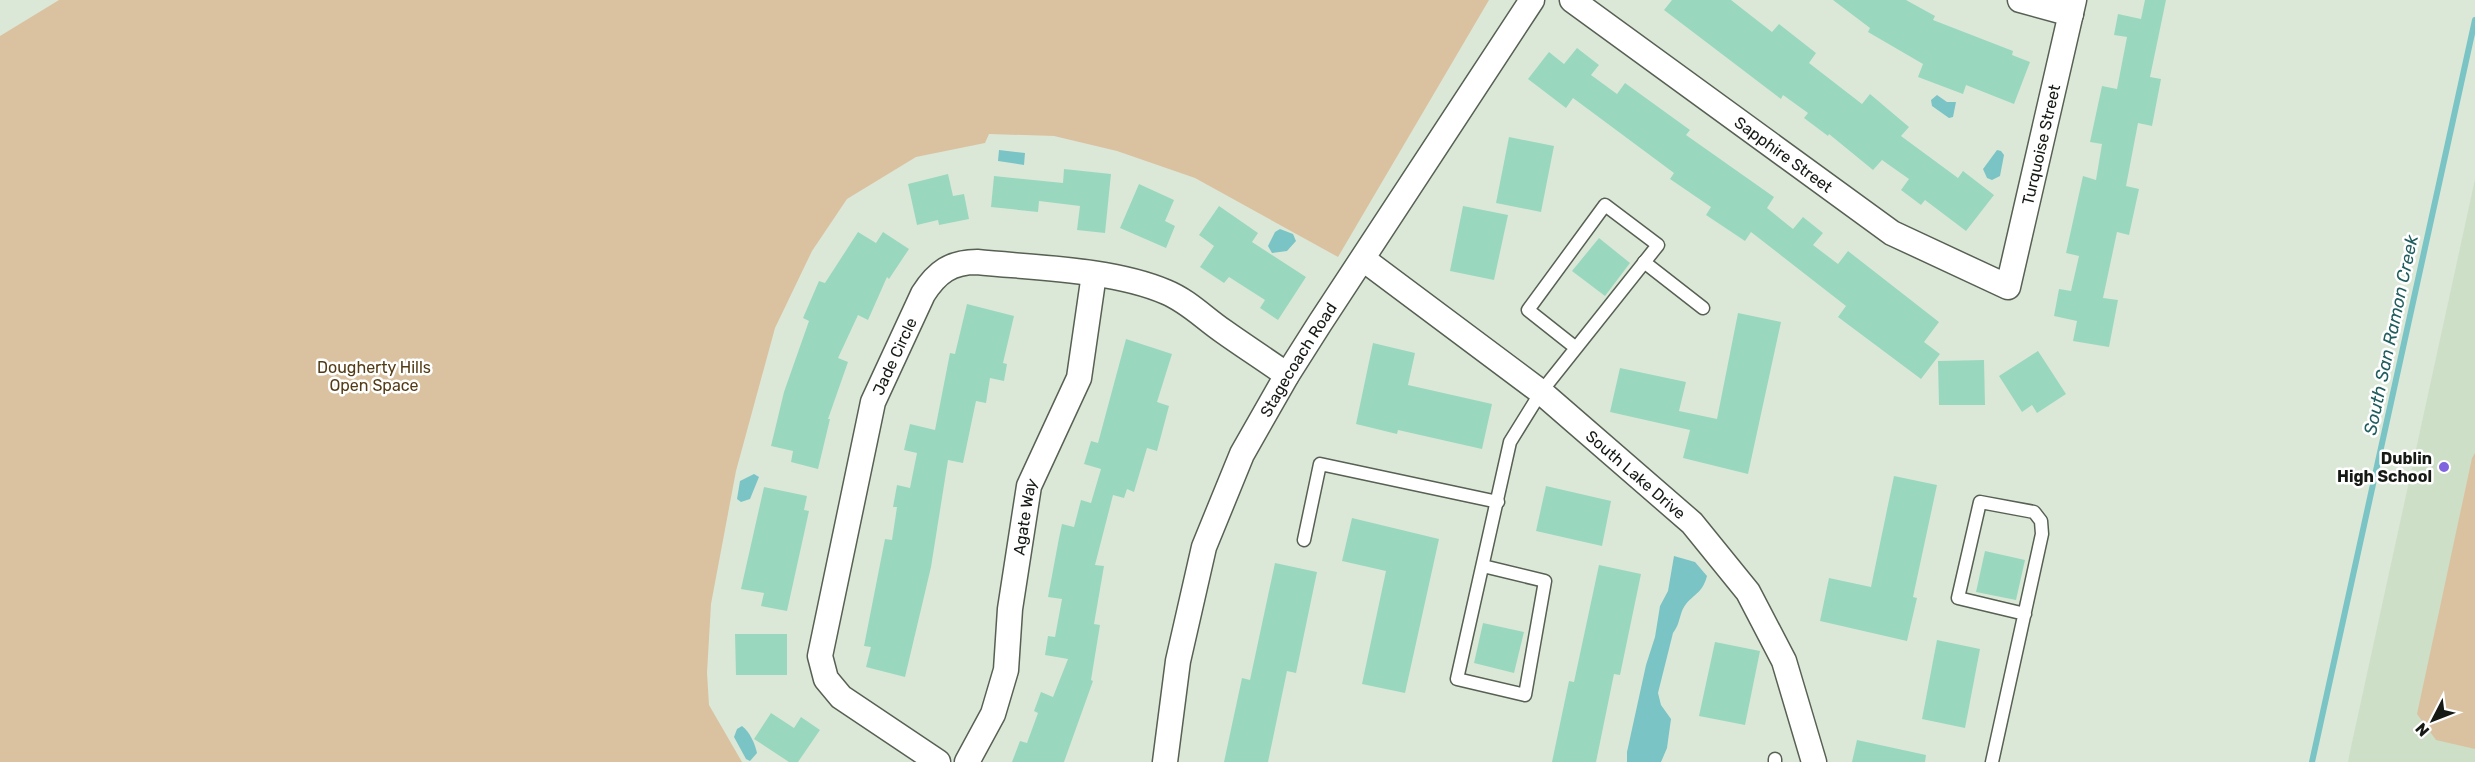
<svg xmlns="http://www.w3.org/2000/svg" width="2475" height="762" font-family="Rubik,sans-serif">
<style>
.built{fill:#cedfc8}
.green{fill:#dac2a1}
.water{fill:#7ac4c6}
.lines{fill:none;stroke-linecap:round;stroke-linejoin:round}
.stream{stroke:#7ac4c6;stroke-width:6}
.building{fill:#99d8be}
.service-casing{stroke:#576153;stroke-width:15}
.minor-casing{stroke:#576153;stroke-width:27}
.service{stroke:#fff;stroke-width:12}
.minor{stroke:#fff;stroke-width:24}
.poi-dot{fill:#7e64df;stroke:#fff;stroke-width:2}
.labels{text-anchor:middle;dominant-baseline:central;stroke-width:5;stroke-linejoin:round;paint-order:stroke}
.street-label{font-size:16px;fill:#161a15;stroke:#fff}
.park-label{font-size:16px;fill:#533b15;stroke:#fff}
.poi-label{font-size:16px;font-weight:bold;fill:#161a15;stroke:#fff;text-anchor:end}
.water-label{font-size:18px;font-style:italic;fill:#1f5d5f;stroke:#fff}
</style>
<rect width="100%" height="100%" fill="#dce8d7"/>
<polygon class="built" points="2475,179 2475,762 2348,762 2349,756"/>
<g class="green">
<polygon points="59,0 1489,0 1338,257 1195,178 1117,151 1054,136 989,134 985,143 916,157 847,199 812,251 775,328 736,471 711,604 707,673 709,705 742,762 0,762 0,36"/>
<polygon points="2475,453 2475,749 2436,740 2417,714 2472,458"/>
</g>
<g class="water">
<polygon points="1937,95 1947,102 1956,102 1953,117 1949,118 1932,106 1931,100"/>
<polygon points="999,150 1025,153 1024,165 998,161"/>
<polygon points="1997,150 2001,151 2004,155 2000,176 1992,180 1987,178 1983,169"/>
<polygon points="1280,229 1293,234 1296,241 1287,251 1272,253 1268,246 1275,232"/>
<polygon points="754,474 759,477 750,499 741,502 737,499 740,481"/>
<path d="M 1674,556 L 1695,562 L 1707,576 C 1702,596 1689,595 1682,611 C 1679,619 1679,625 1673,633 L 1658,693 L 1661,705 L 1671,719 L 1667,748 L 1661,762 L 1627,762 L 1627,752 L 1646,665 L 1655,637 L 1660,606 L 1668,591 Z"/>
<path d="M 742,726 C 750,732 755,744 757,753 L 750,761 L 746,759 L 734,737 L 737,729 Z"/>
</g>
<g class="lines">
<polyline class="stream" points="2312,762 2475,20"/>
</g>
<g class="building">
<polygon points="1672,0 1731,0 1772,32 1779,24 1816,53 1809,63 1862,104 1870,94 1909,127 1901,136 1958,178 1963,171 1994,195 1966,231 1925,200 1921,205 1901,190 1909,179 1882,160 1873,170 1829,134 1828,136 1804,118 1808,113 1783,95 1781,99 1664,10"/>
<polygon points="1833,0 1906,0 1935,16 1933,20 2013,51 2012,55 2030,62 2014,104 1966,85 1963,94 1918,77 1923,64 1868,32 1870,28"/>
<polygon points="2145,0 2166,0 2150,77 2161,79 2152,126 2138,123 2126,186 2139,189 2129,235 2117,232 2103,298 2118,300 2109,347 2073,341 2077,321 2054,316 2059,289 2071,291 2079,256 2066,253 2083,176 2096,180 2102,144 2090,142 2102,86 2117,89 2127,37 2114,35 2118,14 2141,19"/>
<polygon points="1577,48 1599,65 1591,75 1617,94 1625,83 1690,130 1686,135 1774,197 1767,208 1793,229 1803,217 1823,233 1813,245 1838,264 1848,251 1939,322 1924,342 1940,354 1921,379 1838,317 1846,306 1751,232 1745,241 1706,215 1711,207 1670,179 1674,173 1573,98 1566,108 1528,79 1549,52 1564,64"/>
<polygon points="1509,137 1554,146 1541,212 1496,203"/>
<polygon points="1064,169 1111,174 1105,233 1077,230 1080,206 1039,201 1038,212 991,207 994,176 1063,183"/>
<polygon points="948,174 953,196 964,194 969,219 939,225 938,220 917,225 908,184"/>
<polygon points="1139,184 1174,200 1165,221 1175,226 1166,248 1120,228"/>
<polygon points="1219,206 1258,233 1252,242 1306,277 1278,320 1260,308 1265,300 1229,277 1224,283 1200,267 1214,246 1199,235"/>
<polygon points="1463,206 1508,215 1494,280 1450,271"/>
<polygon points="858,232 876,243 883,232 909,249 889,279 887,277 868,320 858,315 838,358 848,362 828,419 830,419 818,469 791,462 793,451 771,446 784,392 809,321 803,318 819,281 825,283"/>
<polygon points="1599,238 1630,263 1605,296 1572,271"/>
<polygon points="967,304 1014,316 1003,363 1007,364 1004,381 990,378 986,403 976,401 963,463 948,460 931,567 905,677 866,667 871,647 864,646 885,539 892,540 897,507 893,507 897,485 910,488 917,453 904,450 910,424 935,430 950,353 955,354"/>
<polygon points="1738,313 1781,322 1748,474 1683,458 1690,430 1610,412 1620,368 1686,382 1679,411 1717,419"/>
<polygon points="1126,339 1172,354 1157,402 1169,406 1157,451 1147,448 1134,492 1127,489 1124,498 1113,495 1095,565 1104,566 1094,624 1100,625 1091,680 1093,681 1064,762 1012,762 1020,741 1027,743 1038,713 1034,711 1041,692 1053,697 1068,659 1045,655 1048,636 1055,637 1062,599 1048,597 1059,538 1062,524 1074,527 1081,500 1091,503 1101,469 1084,464 1091,441 1098,443"/>
<polygon points="1373,343 1415,353 1408,385 1492,404 1482,449 1398,430 1397,434 1356,424"/>
<polygon points="2038,351 2066,394 2037,413 2032,405 2022,412 1999,376"/>
<polygon points="1984,360 1985,405 1939,405 1938,361"/>
<polygon points="1894,476 1937,485 1913,597 1917,598 1907,641 1820,621 1829,578 1871,587"/>
<polygon points="1546,486 1611,501 1602,546 1536,531"/>
<polygon points="764,487 807,496 804,510 809,511 787,611 761,606 764,593 741,589"/>
<polygon points="1352,518 1439,539 1405,693 1362,684 1386,571 1342,561"/>
<polygon points="1985,551 2025,560 2016,600 1976,592"/>
<polygon points="1275,563 1317,572 1296,673 1287,671 1268,762 1224,762 1242,678 1250,680"/>
<polygon points="1599,565 1641,574 1620,675 1614,674 1596,762 1552,762 1569,681 1574,682"/>
<polygon points="1483,623 1524,632 1514,673 1474,663"/>
<polygon points="735,634 787,634 787,675 736,675"/>
<polygon points="1937,640 1980,649 1965,728 1922,719"/>
<polygon points="1715,642 1760,651 1745,725 1699,716"/>
<polygon points="771,713 794,728 801,717 820,730 798,762 789,762 754,739"/>
<polygon points="1857,740 1926,755 1925,762 1852,762"/>
</g>
<g class="lines">
<defs>
<g id="service">
<polyline points="1644,262 1703,308"/>
<polyline points="1304,540 1320,464 1498,502"/>
<polyline points="1483,566 1545,581 1525,695 1457,679 1510,442 1541,392 1658,245 1605,205 1528,310 1576,348"/>
<polyline points="1775,762 1775,759"/>
<polyline points="1992,762 2042,534 2041,521 2034,512 1980,502 1958,598 2025,614"/>
</g>
<g id="minor">
<path id="s1" d="M 1572,0 L 1892,233 L 2008,287 L 2074,0"/>
<polyline points="2020,0 2071,14"/>
<path id="s2" d="M 1363,259 L 1541,392 L 1692,523 L 1748,592 L 1784,661 L 1814,762"/>
<path id="s3" d="M 938,762 L 841,697 L 826,679 L 820,656 L 873,402 L 923,294 C 937,272 951,262 977,262 C 1036,268 1112,269 1166,292 C 1188,301 1204,318 1223,331 C 1244,346 1266,360 1287,375"/>
<path id="s4" d="M 967,762 L 993,714 L 1006,670 L 1010,609 L 1029,486 L 1079,378 L 1094,274"/>
<path id="s5" d="M 1165,762 L 1178,661 L 1204,547 L 1242,454 L 1287,375 L 1320,323 L 1532,0"/>
</g>
</defs>
<use href="#service" class="service-casing"/>
<use href="#minor" class="minor-casing"/>
<use href="#service" class="service"/>
<use href="#minor" class="minor"/>
</g>
<circle class="poi-dot" cx="2444" cy="467" r="6"/>
<g class="labels">
<g class="street-label">
<text stroke="none"><textPath href="#s1" startOffset="670">Turquoise Street</textPath></text>
<text stroke="none"><textPath href="#s1" startOffset="262">Sapphire Street</textPath></text>
<text stroke="none"><textPath href="#s3" startOffset="474">Jade Circle</textPath></text>
<text stroke="none"><textPath href="#s5" startOffset="429">Stagecoach Road</textPath></text>
<text stroke="none"><textPath href="#s2" startOffset="348">South Lake Drive</textPath></text>
<text stroke="none"><textPath href="#s4" startOffset="255">Agate Way</textPath></text>
</g>
<g class="park-label">
<text x="374" y="367">Dougherty Hills<tspan x="374" dy="18">Open Space</tspan></text>
</g>
<g class="poi-label">
<text x="2432" y="458">Dublin<tspan x="2432" dy="18">High School</tspan></text>
</g>
<g class="water-label">
<text transform="translate(2391 335) rotate(-78)">South San Ramon Creek</text>
</g>
</g>
<g transform="translate(2433 720) rotate(228)" stroke="#ffffff" stroke-width="4.5" paint-order="stroke">
<path d="M0-4.5L10 22L0 15L-10 22Z" fill="#161a15"/>
<text y="-9" font-size="16" font-weight="bold" text-anchor="middle" fill="#161a15">N</text>
</g>
</svg>
